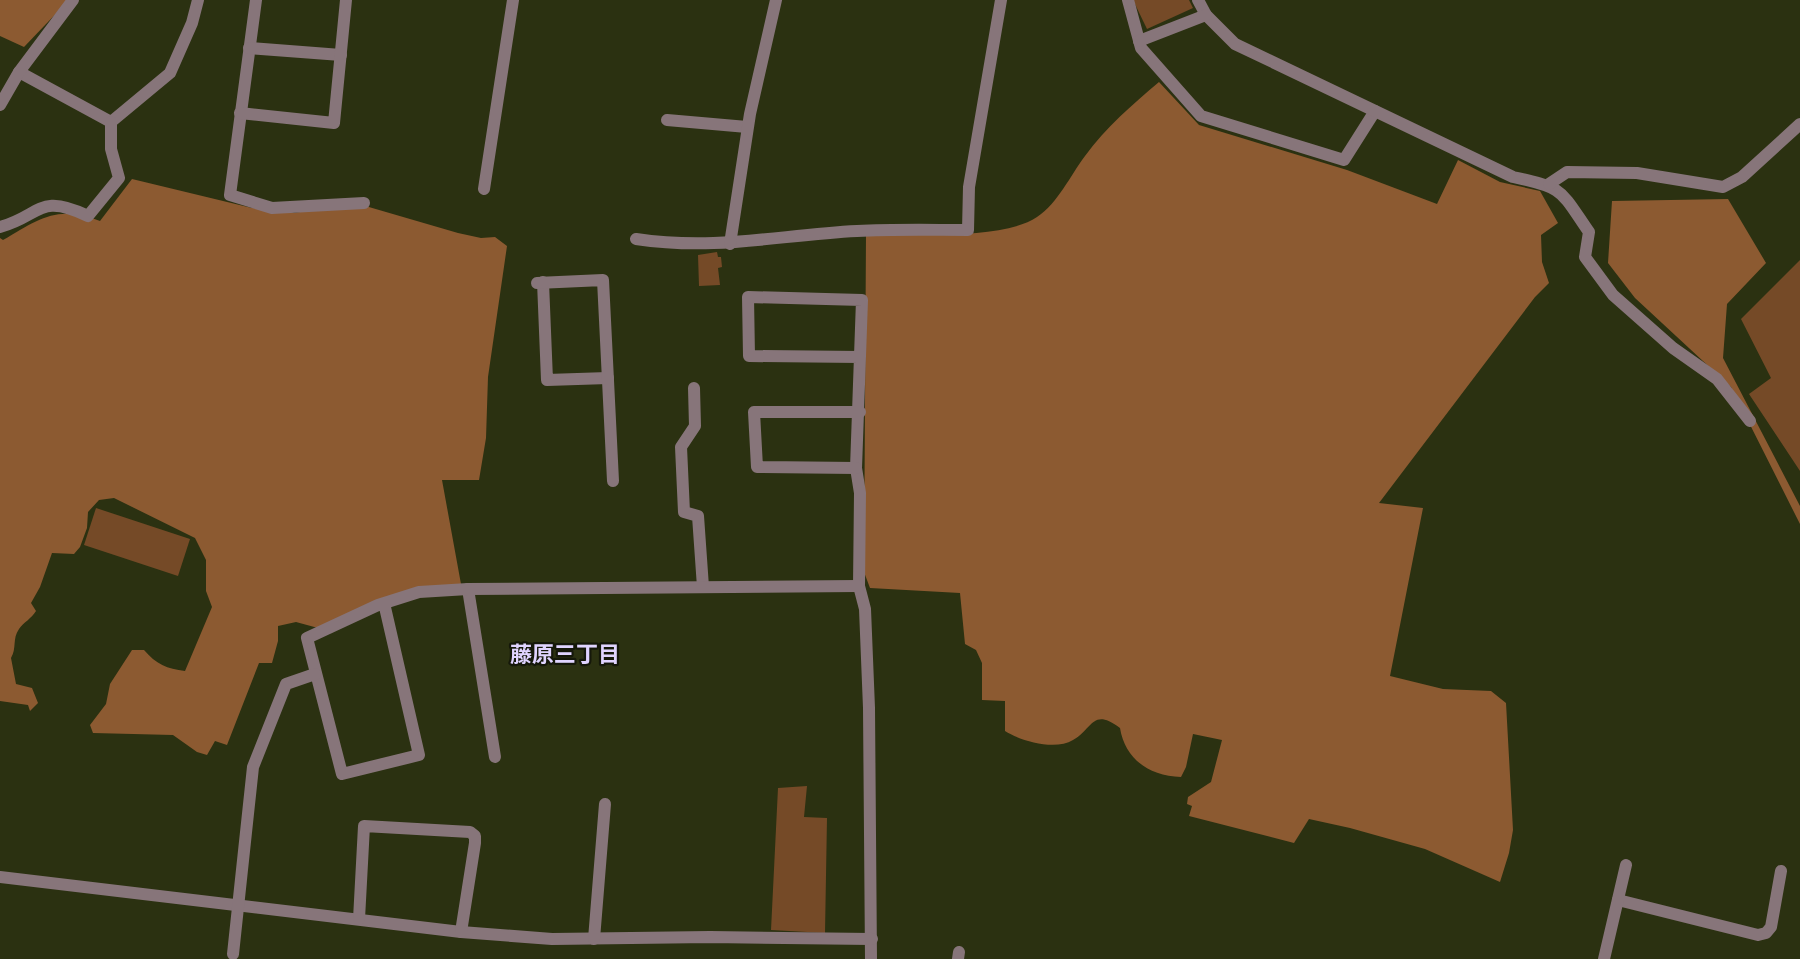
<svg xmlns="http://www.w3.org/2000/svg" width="1800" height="959" font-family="'Libre Baskerville','Noto Sans JP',serif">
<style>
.green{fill:#754a27}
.forest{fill:#8c5a31}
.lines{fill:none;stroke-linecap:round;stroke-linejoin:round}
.minor{stroke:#87757a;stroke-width:12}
.labels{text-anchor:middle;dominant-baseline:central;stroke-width:4.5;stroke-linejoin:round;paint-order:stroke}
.neighbourhood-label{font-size:22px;font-weight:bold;fill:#e0d4ff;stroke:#15180a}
</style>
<rect width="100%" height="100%" fill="#2b3111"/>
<g class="green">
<polygon points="1133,0 1189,0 1193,8 1147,29"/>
<polygon points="717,252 718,257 721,257 722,267 718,268 720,285 699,286 698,255"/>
<polygon points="1800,260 1800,471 1749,394 1771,378 1741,319"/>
<polygon points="96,508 190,539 178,576 84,545"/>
<polygon points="807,786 804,817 827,818 825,933 771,930 778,788"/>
</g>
<g class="forest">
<polygon points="0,0 69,0 24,47 0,36"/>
<path d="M 1159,82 L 1199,125 L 1347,170 L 1437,204 L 1458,160 L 1500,182 L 1540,191 L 1558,223 L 1541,235 L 1542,262 L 1549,283 L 1535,297 L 1379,503 L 1423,508 L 1390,676 L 1443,689 L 1491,691 L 1506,703 L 1513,830 L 1509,853 L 1500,882 L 1425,849 L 1350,828 L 1309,819 L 1294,843 L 1189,816 L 1192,806 L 1187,804 L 1188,797 L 1211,782 L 1222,740 L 1193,734 L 1186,767 L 1181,777 C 1149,776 1125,759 1120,728 C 1092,707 1093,729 1073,740 C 1055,751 1021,741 1005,731 L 1005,701 L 982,700 L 982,663 L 976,650 L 965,644 L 960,593 L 870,588 L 864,572 L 866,234 C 909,233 1002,241 1037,217 C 1058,203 1070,176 1085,156 C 1106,127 1132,105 1159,82 Z"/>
<path d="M 132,179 L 252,208 L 272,208 L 294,213 L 343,205 L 362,205 L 458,233 L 481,238 L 495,237 L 507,246 L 488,377 L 486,438 L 479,480 L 442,480 L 461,584 L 318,628 L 296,622 L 278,626 L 278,641 L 272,663 L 259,663 L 227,745 L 215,741 L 207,755 L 197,752 L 173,735 L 93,733 L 90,725 L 106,704 L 110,684 L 132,650 L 144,650 C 156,664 167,669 185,671 L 212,607 L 206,591 L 206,560 L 195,538 L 114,498 L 99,500 L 88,512 L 87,528 L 80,547 L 74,554 L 52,553 L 40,587 L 31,603 L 36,611 C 31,619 24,622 19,629 C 12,639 17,648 11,658 L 16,684 L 32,688 L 38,703 L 30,711 L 28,705 L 0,701 L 0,238 L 3,240 C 39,219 57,204 100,221 Z"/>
<polygon points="1728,199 1766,263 1727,304 1723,358 1800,506 1800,524 1731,387 1635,298 1608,263 1612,201"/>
</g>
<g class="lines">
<g class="minor">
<polyline points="256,0 230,195 272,208 364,203"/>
<polyline points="1128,0 1141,48 1201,116 1344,160 1375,111"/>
<path d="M 1198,0 L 1206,15 L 1235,44 L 1513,177 C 1565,188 1560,190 1589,232 L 1585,257 L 1613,295 L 1673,348 L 1717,379 L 1750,421"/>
<polyline points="1139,41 1206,15"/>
<polyline points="249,48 341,55"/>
<polyline points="19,72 111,122 170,73 192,23 198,0"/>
<polyline points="0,105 19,72 73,0"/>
<polyline points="240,113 334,123 346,0"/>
<polyline points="667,120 747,127"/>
<polyline points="1549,184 1567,172 1637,173 1723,187 1742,177 1800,124"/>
<polyline points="484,189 513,0"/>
<path d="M 0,227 C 41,216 38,192 88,216 L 119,178 L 111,149 L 111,122"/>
<path d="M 636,239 C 717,251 778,235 857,231 C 894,229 931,230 968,230 L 969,187 L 1001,0"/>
<polyline points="730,244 750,114 776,0"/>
<polyline points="543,282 547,380 608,378"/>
<polyline points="537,283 603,280 613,481"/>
<polyline points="860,357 749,356 748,297 862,300 856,468 860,493 859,586 865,609 869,708 871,959"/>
<polyline points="694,388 695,426 681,447 684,512 698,516 703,587"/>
<polyline points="856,468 757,467 754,412 860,412"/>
<polyline points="468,589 495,757"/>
<polyline points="384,603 419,755 342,774 307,638 378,605 419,592 468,589 859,586"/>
<polyline points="0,877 461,932 552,939 710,937 872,939"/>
<polyline points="1618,900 1758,935 1766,933 1771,927 1781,871"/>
<polyline points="359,919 364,826 470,832 475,836 475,843 461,932"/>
<polyline points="594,939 605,804"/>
<polyline points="233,954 253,767 286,684 315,674"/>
<polyline points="958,959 959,952"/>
<polyline points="1604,959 1626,865"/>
</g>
</g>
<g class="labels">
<g class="neighbourhood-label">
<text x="565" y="654">藤原三丁目</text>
</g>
</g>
</svg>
